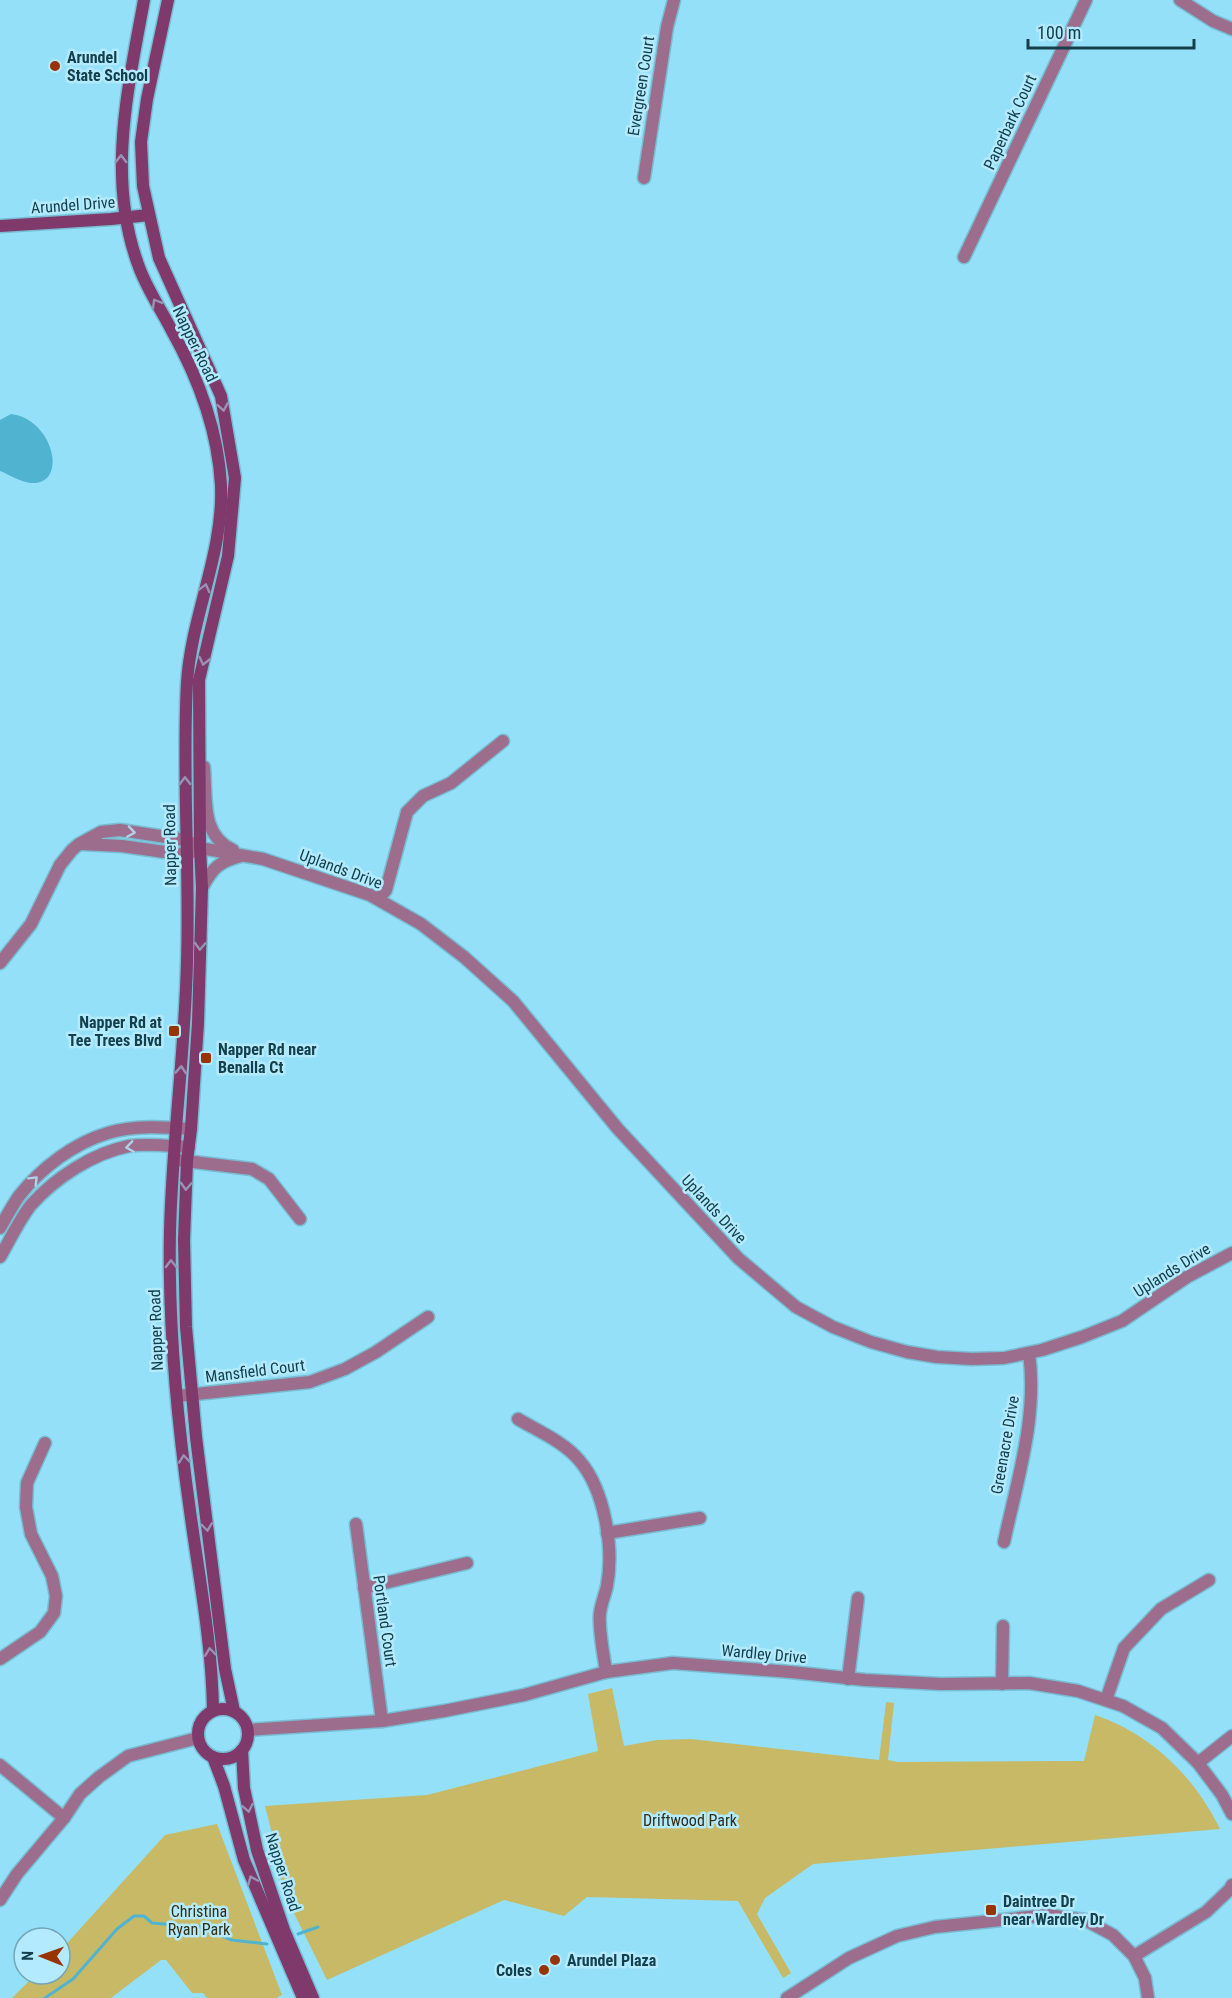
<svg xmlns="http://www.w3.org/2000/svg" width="1232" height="1998" font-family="'Roboto Condensed',sans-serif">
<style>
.green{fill:#c7b966}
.water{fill:#50b4d1}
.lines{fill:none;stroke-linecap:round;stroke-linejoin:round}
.stream{stroke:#50b4d1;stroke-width:3}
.minor-casing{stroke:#78bdd2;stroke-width:15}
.tertiary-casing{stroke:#78bdd2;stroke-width:15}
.secondary-casing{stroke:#78bdd2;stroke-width:15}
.minor{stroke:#9d6d8d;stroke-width:12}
.tertiary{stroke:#9d6d8d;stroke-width:12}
.secondary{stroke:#7f396b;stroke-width:12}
.oneway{stroke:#9992b4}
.oneway2{stroke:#afd1e7}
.poi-dot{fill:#983303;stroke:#b3eafd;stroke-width:2}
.labels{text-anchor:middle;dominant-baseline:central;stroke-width:5;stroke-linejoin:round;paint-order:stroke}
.poi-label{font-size:16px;font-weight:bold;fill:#14404c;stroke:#b3eafd;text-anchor:start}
.street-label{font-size:16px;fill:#14404c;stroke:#b3eafd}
.park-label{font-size:16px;fill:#332e16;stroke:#b3eafd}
</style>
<rect width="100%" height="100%" fill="#94e0f8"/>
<g class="green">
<path d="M 612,1688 L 624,1746 L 657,1740 L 691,1739 L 879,1760 L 886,1702 L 894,1703 L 888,1760 L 898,1762 L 1084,1761 L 1095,1715 C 1151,1734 1194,1776 1220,1829 L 813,1864 L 765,1898 L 757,1914 L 791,1973 L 783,1978 L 738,1901 L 587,1897 L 564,1916 L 504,1900 L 327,1980 L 284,1893 L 276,1859 L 275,1845 L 265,1806 L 427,1795 L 598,1751 L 588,1694 Z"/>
<polygon points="217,1824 282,1995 276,1998 207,1998 203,1993 192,1993 166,1960 161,1960 111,1998 12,1998 36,1974 60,1974 60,1951 165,1835"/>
</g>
<path class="water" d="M 11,414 C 54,419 69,486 31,483 C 20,482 10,475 0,471 L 0,420 Z"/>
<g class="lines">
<g class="stream">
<polyline points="298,1934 318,1927"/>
<polyline points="45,1998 73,1979 117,1929 134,1916 144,1916 152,1923 200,1927 232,1940 267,1944"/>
</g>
<defs>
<g id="minor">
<polyline points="1180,0 1213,21 1232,29"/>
<polyline points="644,178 667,27 674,0"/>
<polyline points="964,257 1086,0"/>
<polyline points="81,844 122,846 186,855 196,850"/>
<polyline points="378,899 386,890 407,812 423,796 451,783 503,741"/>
<polyline points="0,963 31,924 60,865 72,850 79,844 101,832 120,830 186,840 200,848"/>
<polyline points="177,1160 252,1169 269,1179 300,1219"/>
<polyline points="177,1396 310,1382 345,1369 376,1352 428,1317"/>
<path d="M 518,1419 C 538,1431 564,1442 579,1460 C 605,1490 614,1548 607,1586 C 605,1595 601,1604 600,1613 C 598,1628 604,1656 606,1672"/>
<polyline points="356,1524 382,1721"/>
<polyline points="607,1533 700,1518"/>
<path d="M 1004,1542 C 1017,1481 1038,1416 1029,1353"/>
<polyline points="364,1588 467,1563"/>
<polyline points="0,1659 40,1632 54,1613 56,1596 52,1576 31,1534 26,1507 27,1483 45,1443"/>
<polyline points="848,1679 858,1598"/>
<polyline points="1002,1684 1003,1626"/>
<polyline points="1106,1700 1124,1648 1161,1609 1209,1580"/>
<polyline points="1198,1763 1232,1736"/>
<polyline points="0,1765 64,1818"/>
</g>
<g id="tertiary">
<path d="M 204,767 C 207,798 200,835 233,850"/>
<polyline points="200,848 263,859 370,895 421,924 464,957 513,1001 618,1129 738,1258 796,1307 833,1327 871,1342 907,1352 937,1357 972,1359 1004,1358 1042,1350 1082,1337 1122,1321 1187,1277 1232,1253"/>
<path d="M 202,888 C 213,867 219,862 241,856"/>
<path d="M 0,1228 C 6,1217 12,1206 19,1196 C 41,1168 74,1143 108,1133 C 134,1125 165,1127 191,1129"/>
<path d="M 0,1257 C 10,1240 19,1220 31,1205 C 55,1178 93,1153 129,1146 C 148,1143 169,1146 189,1147"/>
<polyline points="248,1730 382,1721 444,1711 524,1695 606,1672 673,1663 791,1672 865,1680 941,1684 1029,1683 1078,1691 1123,1706 1162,1728 1198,1763 1222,1795 1232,1814"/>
<polyline points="0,1900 17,1874 64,1818 80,1794 99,1777 128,1756 198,1738"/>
<polyline points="1134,1956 1206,1912 1230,1889 1232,1885"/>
<polyline points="787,1998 849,1958 897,1936 935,1927 1048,1915 1085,1920 1113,1935 1134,1956 1145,1978 1148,1998"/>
</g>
<g id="secondary">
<path d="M 144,0 C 128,89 106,179 139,267 C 147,289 160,308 171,329 C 198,377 218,430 221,485 C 224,553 191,616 187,683 C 182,776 190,869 187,962 C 185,1052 172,1142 170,1232 C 168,1325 177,1419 190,1511 C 199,1577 212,1643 213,1710"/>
<polyline points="168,0 147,99 141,142 143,186 159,258 221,396 235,478 228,556 199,680 200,848 202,888 198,1023 191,1129 187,1161 184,1240 186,1327 196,1437 225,1669 234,1711"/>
<polyline points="0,226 111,219 149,215"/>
<circle cx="223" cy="1734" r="25"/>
<polyline points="242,1750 244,1788 257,1850 284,1930 313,1998"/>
<polyline points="213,1757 224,1786 244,1860 303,1998"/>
</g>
</defs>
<use href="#minor" class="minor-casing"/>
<use href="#tertiary" class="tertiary-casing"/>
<use href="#secondary" class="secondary-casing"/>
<use href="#minor" class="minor"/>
<use href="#tertiary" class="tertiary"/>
<use href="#secondary" class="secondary"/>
</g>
<defs><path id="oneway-chevron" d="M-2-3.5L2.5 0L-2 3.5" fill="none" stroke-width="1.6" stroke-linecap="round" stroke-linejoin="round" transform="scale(1.5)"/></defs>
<g class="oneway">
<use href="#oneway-chevron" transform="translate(121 159) rotate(-90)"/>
<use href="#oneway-chevron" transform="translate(156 303) rotate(-120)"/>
<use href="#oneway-chevron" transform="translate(223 407) rotate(80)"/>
<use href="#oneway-chevron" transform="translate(205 588) rotate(-76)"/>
<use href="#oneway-chevron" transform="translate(204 661) rotate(103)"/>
<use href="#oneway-chevron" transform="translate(185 781) rotate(-91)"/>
<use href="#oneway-chevron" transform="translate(200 946) rotate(92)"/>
<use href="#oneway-chevron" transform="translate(181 1070) rotate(-86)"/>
<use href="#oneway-chevron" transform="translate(186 1186) rotate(93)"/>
<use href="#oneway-chevron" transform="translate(171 1264) rotate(-91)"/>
<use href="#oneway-chevron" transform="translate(184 1459) rotate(-96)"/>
<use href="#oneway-chevron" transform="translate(207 1527) rotate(83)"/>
<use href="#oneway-chevron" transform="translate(210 1652) rotate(-97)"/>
<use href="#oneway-chevron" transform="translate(248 1808) rotate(79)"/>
<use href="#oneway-chevron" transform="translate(252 1880) rotate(-113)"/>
</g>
<g class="oneway2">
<use href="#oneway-chevron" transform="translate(131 832) rotate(9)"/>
<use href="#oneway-chevron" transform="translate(130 1147) rotate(172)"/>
<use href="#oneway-chevron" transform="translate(34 1180) rotate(-45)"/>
</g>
<g class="poi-dot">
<circle cx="55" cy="66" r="6"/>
<rect x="168" y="1025" width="12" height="12" rx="3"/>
<rect x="200" y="1052" width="12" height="12" rx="3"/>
<rect x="985" y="1904" width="12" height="12" rx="3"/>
<circle cx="555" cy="1960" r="6"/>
<circle cx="544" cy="1970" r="6"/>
</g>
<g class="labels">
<g class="poi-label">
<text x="67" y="57">Arundel<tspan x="67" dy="18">State School</tspan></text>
<text x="162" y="1022" text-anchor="end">Napper Rd at<tspan x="162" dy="18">Tee Trees Blvd</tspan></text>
<text x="218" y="1049">Napper Rd near<tspan x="218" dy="18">Benalla Ct</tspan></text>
<text x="1003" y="1901">Daintree Dr<tspan x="1003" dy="18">near Wardley Dr</tspan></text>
<text x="567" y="1960">Arundel Plaza</text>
<text x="532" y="1970" text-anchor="end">Coles</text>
</g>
<g class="street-label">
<text transform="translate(641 86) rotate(-81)">Evergreen Court</text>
<text transform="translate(1010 122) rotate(-65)">Paperbark Court</text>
<text transform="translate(73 205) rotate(-4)">Arundel Drive</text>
<text transform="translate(195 344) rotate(64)">Napper Road</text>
<text transform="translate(170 845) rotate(-91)">Napper Road</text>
<text transform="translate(341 869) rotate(20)">Uplands Drive</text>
<text transform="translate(714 1209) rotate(47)">Uplands Drive</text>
<text transform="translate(1172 1270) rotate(-32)">Uplands Drive</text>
<text transform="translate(156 1330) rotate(-92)">Napper Road</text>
<text transform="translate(255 1371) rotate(-7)">Mansfield Court</text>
<text transform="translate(1005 1445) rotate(-80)">Greenacre Drive</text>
<text transform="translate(385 1621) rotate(82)">Portland Court</text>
<text transform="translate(764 1654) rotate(5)">Wardley Drive</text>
<text transform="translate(283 1872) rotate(72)">Napper Road</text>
</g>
<g class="park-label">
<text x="690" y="1820">Driftwood Park</text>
<text x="199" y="1911">Christina<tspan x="199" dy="18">Ryan Park</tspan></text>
</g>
</g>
<g transform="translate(42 1956) rotate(271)"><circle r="28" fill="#b3eafd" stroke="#73a6b6" stroke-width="1.5"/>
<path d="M0-4.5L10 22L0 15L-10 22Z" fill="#983303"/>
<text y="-9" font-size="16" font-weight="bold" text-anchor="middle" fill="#14404c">N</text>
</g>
<path d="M1028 39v9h166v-9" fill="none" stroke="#14404c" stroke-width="3"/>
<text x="1037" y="39" font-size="18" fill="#14404c" stroke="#b3eafd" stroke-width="4.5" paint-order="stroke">100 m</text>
</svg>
